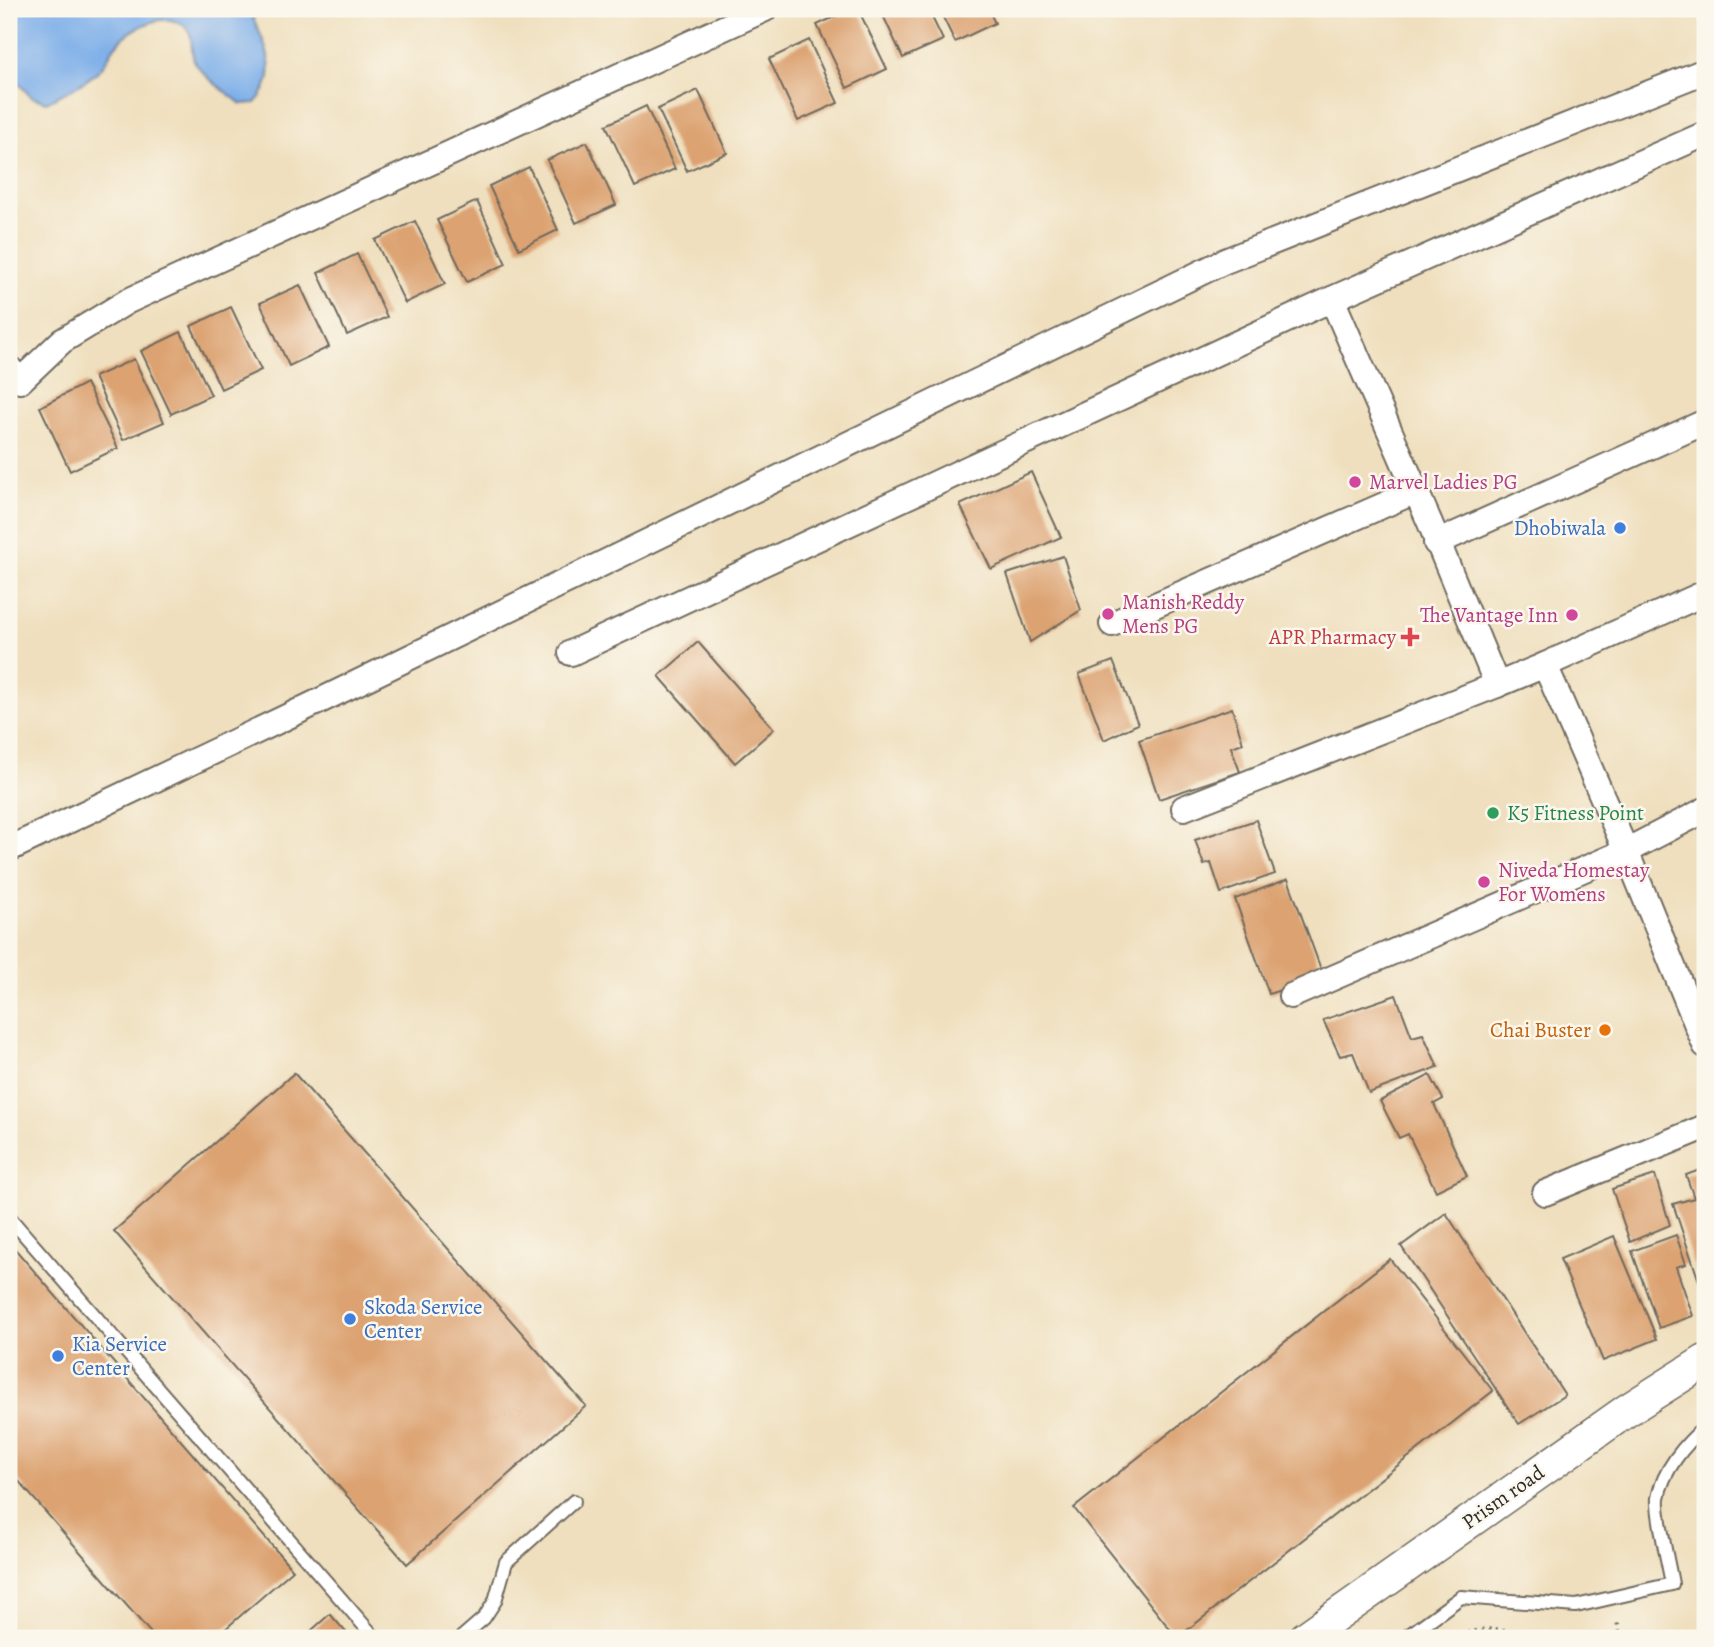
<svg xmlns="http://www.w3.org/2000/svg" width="1714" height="1647" font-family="Alegreya,serif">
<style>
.water{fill:#7eafe9;stroke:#546d8a;stroke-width:2}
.building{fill:#dca271}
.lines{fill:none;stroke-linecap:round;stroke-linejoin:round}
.service-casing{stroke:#706a5e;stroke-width:16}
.minor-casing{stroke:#706a5e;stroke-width:28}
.tertiary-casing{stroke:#706a5e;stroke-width:35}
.path{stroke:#706a5e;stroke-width:4.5;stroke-dasharray:2 5;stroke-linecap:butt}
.service{stroke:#fff;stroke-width:12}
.minor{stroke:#fff;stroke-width:24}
.tertiary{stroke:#fff;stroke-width:32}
.hotel-dot{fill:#d1479c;stroke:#fbf7ec;stroke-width:2.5}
.shop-dot{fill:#3f7fe0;stroke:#fbf7ec;stroke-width:2.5}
.health-dot{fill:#e0444e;stroke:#fbf7ec;stroke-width:2.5}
.leisure-dot{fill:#2e9e5b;stroke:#fbf7ec;stroke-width:2.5}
.food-dot{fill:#e8710a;stroke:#fbf7ec;stroke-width:2.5}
.labels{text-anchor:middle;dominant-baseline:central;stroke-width:5;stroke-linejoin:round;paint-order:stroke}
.hotel-label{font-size:21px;fill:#b23c85;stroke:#fbf7ec;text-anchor:start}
.shop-label{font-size:21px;fill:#366cbe;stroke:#fbf7ec;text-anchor:start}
.health-label{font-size:21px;fill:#be3a42;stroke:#fbf7ec;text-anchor:end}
.leisure-label{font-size:21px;fill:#27864d;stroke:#fbf7ec;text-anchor:start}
.food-label{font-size:21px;fill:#c56008;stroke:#fbf7ec;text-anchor:end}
.street-label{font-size:21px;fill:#2b2b2b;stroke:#fbf7ec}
</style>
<rect width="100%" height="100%" fill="#fbf7ec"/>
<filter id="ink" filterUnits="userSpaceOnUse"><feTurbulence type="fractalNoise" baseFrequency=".0143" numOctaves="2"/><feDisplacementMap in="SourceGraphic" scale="14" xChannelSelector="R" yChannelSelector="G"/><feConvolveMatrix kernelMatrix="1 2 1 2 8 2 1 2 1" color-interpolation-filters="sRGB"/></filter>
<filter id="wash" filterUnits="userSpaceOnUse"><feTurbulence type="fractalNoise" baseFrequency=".00686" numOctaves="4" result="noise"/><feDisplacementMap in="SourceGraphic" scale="28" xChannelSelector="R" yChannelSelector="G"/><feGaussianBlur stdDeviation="1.57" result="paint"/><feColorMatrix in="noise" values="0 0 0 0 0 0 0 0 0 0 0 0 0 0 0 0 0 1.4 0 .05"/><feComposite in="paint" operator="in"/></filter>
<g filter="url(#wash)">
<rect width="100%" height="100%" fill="#efdfbe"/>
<path class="water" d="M 9,9 L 249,9 C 263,41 284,73 255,103 L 241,104 C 226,91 203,78 194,60 C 189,48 196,34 183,25 C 162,11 130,29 116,45 C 110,52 107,61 101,68 C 87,83 64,93 46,102 L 31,97 L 9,72 Z"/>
<g id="blocks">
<g class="building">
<polygon points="851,9 858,9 887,69 847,88 817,25"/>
<polygon points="880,9 928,9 943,40 903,58"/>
<polygon points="939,9 988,9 995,23 955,42"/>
<polygon points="809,40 838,103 798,121 769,59"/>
<polygon points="698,90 727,153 687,171 658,109"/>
<polygon points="646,106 675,169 635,187 606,125"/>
<polygon points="587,142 616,205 576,223 547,160"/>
<polygon points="529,167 558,230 519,249 489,186"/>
<polygon points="477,201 506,264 467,282 437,220"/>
<polygon points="415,221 445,284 405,303 375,240"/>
<polygon points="357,254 387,317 347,335 318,273"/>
<polygon points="300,285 329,347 289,366 260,303"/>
<polygon points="231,307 261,370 221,389 191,326"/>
<polygon points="181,332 211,395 171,414 141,351"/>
<polygon points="134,359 164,422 123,440 94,377"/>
<polygon points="86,383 118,448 70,471 40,407"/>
<polygon points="1031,472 1061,537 991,569 960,505"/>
<polygon points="1063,556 1081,610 1030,642 1007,574"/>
<polygon points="698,642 774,729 735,763 659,676"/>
<polygon points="1113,661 1138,724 1104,740 1079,674"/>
<polygon points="1232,708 1243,743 1231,747 1240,772 1159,799 1139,740"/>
<polygon points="1256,820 1275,874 1221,893 1211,863 1204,865 1195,840"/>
<polygon points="1288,879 1323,975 1269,994 1235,899"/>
<polygon points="1396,995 1412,1037 1423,1034 1438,1067 1369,1093 1353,1053 1340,1056 1323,1020"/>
<polygon points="294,1073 586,1406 407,1564 114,1231"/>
<polygon points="1430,1075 1443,1099 1434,1104 1467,1176 1436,1191 1408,1134 1399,1138 1380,1101"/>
<polygon points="1705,1168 1705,1299 1673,1204 1694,1198 1686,1175"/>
<polygon points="1655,1175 1670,1225 1630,1242 1612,1189"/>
<polygon points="1446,1213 1565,1395 1519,1424 1401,1246"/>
<polygon points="1676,1235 1686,1264 1676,1267 1693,1316 1659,1328 1632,1251"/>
<polygon points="1614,1236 1657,1339 1603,1361 1560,1259"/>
<polygon points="9,1242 293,1570 215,1638 155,1638 9,1470"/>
<polygon points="1390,1259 1493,1391 1177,1638 1074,1508"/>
<polygon points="330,1614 351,1638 303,1638"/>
</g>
</g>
</g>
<g filter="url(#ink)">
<use href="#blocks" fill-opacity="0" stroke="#706a5e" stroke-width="2"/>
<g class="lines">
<defs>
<g id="service">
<polyline points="9,1217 375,1638"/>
<polyline points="461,1638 484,1618 495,1601 506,1562 574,1501"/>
<path d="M 1405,1638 L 1461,1597 L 1576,1606 L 1672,1584 C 1669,1566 1656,1513 1658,1498 C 1663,1470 1685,1444 1705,1427"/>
</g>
<g id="minor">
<polyline points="1332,299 1430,523 1497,685 1545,665 1626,851 1705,1045"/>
<polyline points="9,368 20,381 62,341 128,301 765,9"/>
<polyline points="1436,543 1705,422"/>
<polyline points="1112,624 1416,491"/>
<polyline points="571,653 1332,299 1705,134"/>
<polyline points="1545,665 1705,593"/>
<polyline points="1184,808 1497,685"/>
<polyline points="9,849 299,711 1225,261 1705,71"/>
<polyline points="1291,996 1626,851 1705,810"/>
<polyline points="1545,1193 1705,1127"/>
</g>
<polyline id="tertiary" points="1305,1638 1626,1411 1705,1361"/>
</defs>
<use href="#service" class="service-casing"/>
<use href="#minor" class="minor-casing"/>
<use href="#tertiary" class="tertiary-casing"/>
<g class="path">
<path d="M 1455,1638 C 1481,1626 1506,1627 1533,1638"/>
<polyline points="1610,1638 1620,1636 1617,1619"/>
</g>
<use href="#service" class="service"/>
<use href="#minor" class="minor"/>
<use href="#tertiary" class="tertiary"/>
</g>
</g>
<g class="hotel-dot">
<circle cx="1355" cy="482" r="7"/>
<circle cx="1108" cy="614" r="7"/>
<circle cx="1572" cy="615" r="7"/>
<circle cx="1484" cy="882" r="7"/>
</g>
<g class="shop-dot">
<circle cx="1620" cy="528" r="7"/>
<circle cx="350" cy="1319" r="7"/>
<circle cx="58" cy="1356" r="7"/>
</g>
<path class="health-dot" d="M1406.5 626.5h7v7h7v7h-7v7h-7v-7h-7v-7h7z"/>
<circle class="leisure-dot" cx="1493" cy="813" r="7"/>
<circle class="food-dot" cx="1605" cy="1030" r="7"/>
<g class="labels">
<g class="hotel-label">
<text x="1369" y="482">Marvel Ladies PG</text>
<text x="1122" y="602">Manish Reddy<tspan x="1122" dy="24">Mens PG</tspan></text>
<text x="1558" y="615" text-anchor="end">The Vantage Inn</text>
<text x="1498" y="870">Niveda Homestay<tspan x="1498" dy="24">For Womens</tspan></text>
</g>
<g class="shop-label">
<text x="1606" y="528" text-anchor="end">Dhobiwala</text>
<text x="364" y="1307">Skoda Service<tspan x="364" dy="24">Center</tspan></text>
<text x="72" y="1344">Kia Service<tspan x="72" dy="24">Center</tspan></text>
</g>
<g class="health-label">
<text x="1396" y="637">APR Pharmacy</text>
</g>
<g class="leisure-label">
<text x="1507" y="813">K5 Fitness Point</text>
</g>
<g class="food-label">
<text x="1591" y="1030">Chai Buster</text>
</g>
<g class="street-label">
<text transform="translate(1503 1497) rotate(-35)">Prism road</text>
</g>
</g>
<rect width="1714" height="1647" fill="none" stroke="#fbf7ec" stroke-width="35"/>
</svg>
